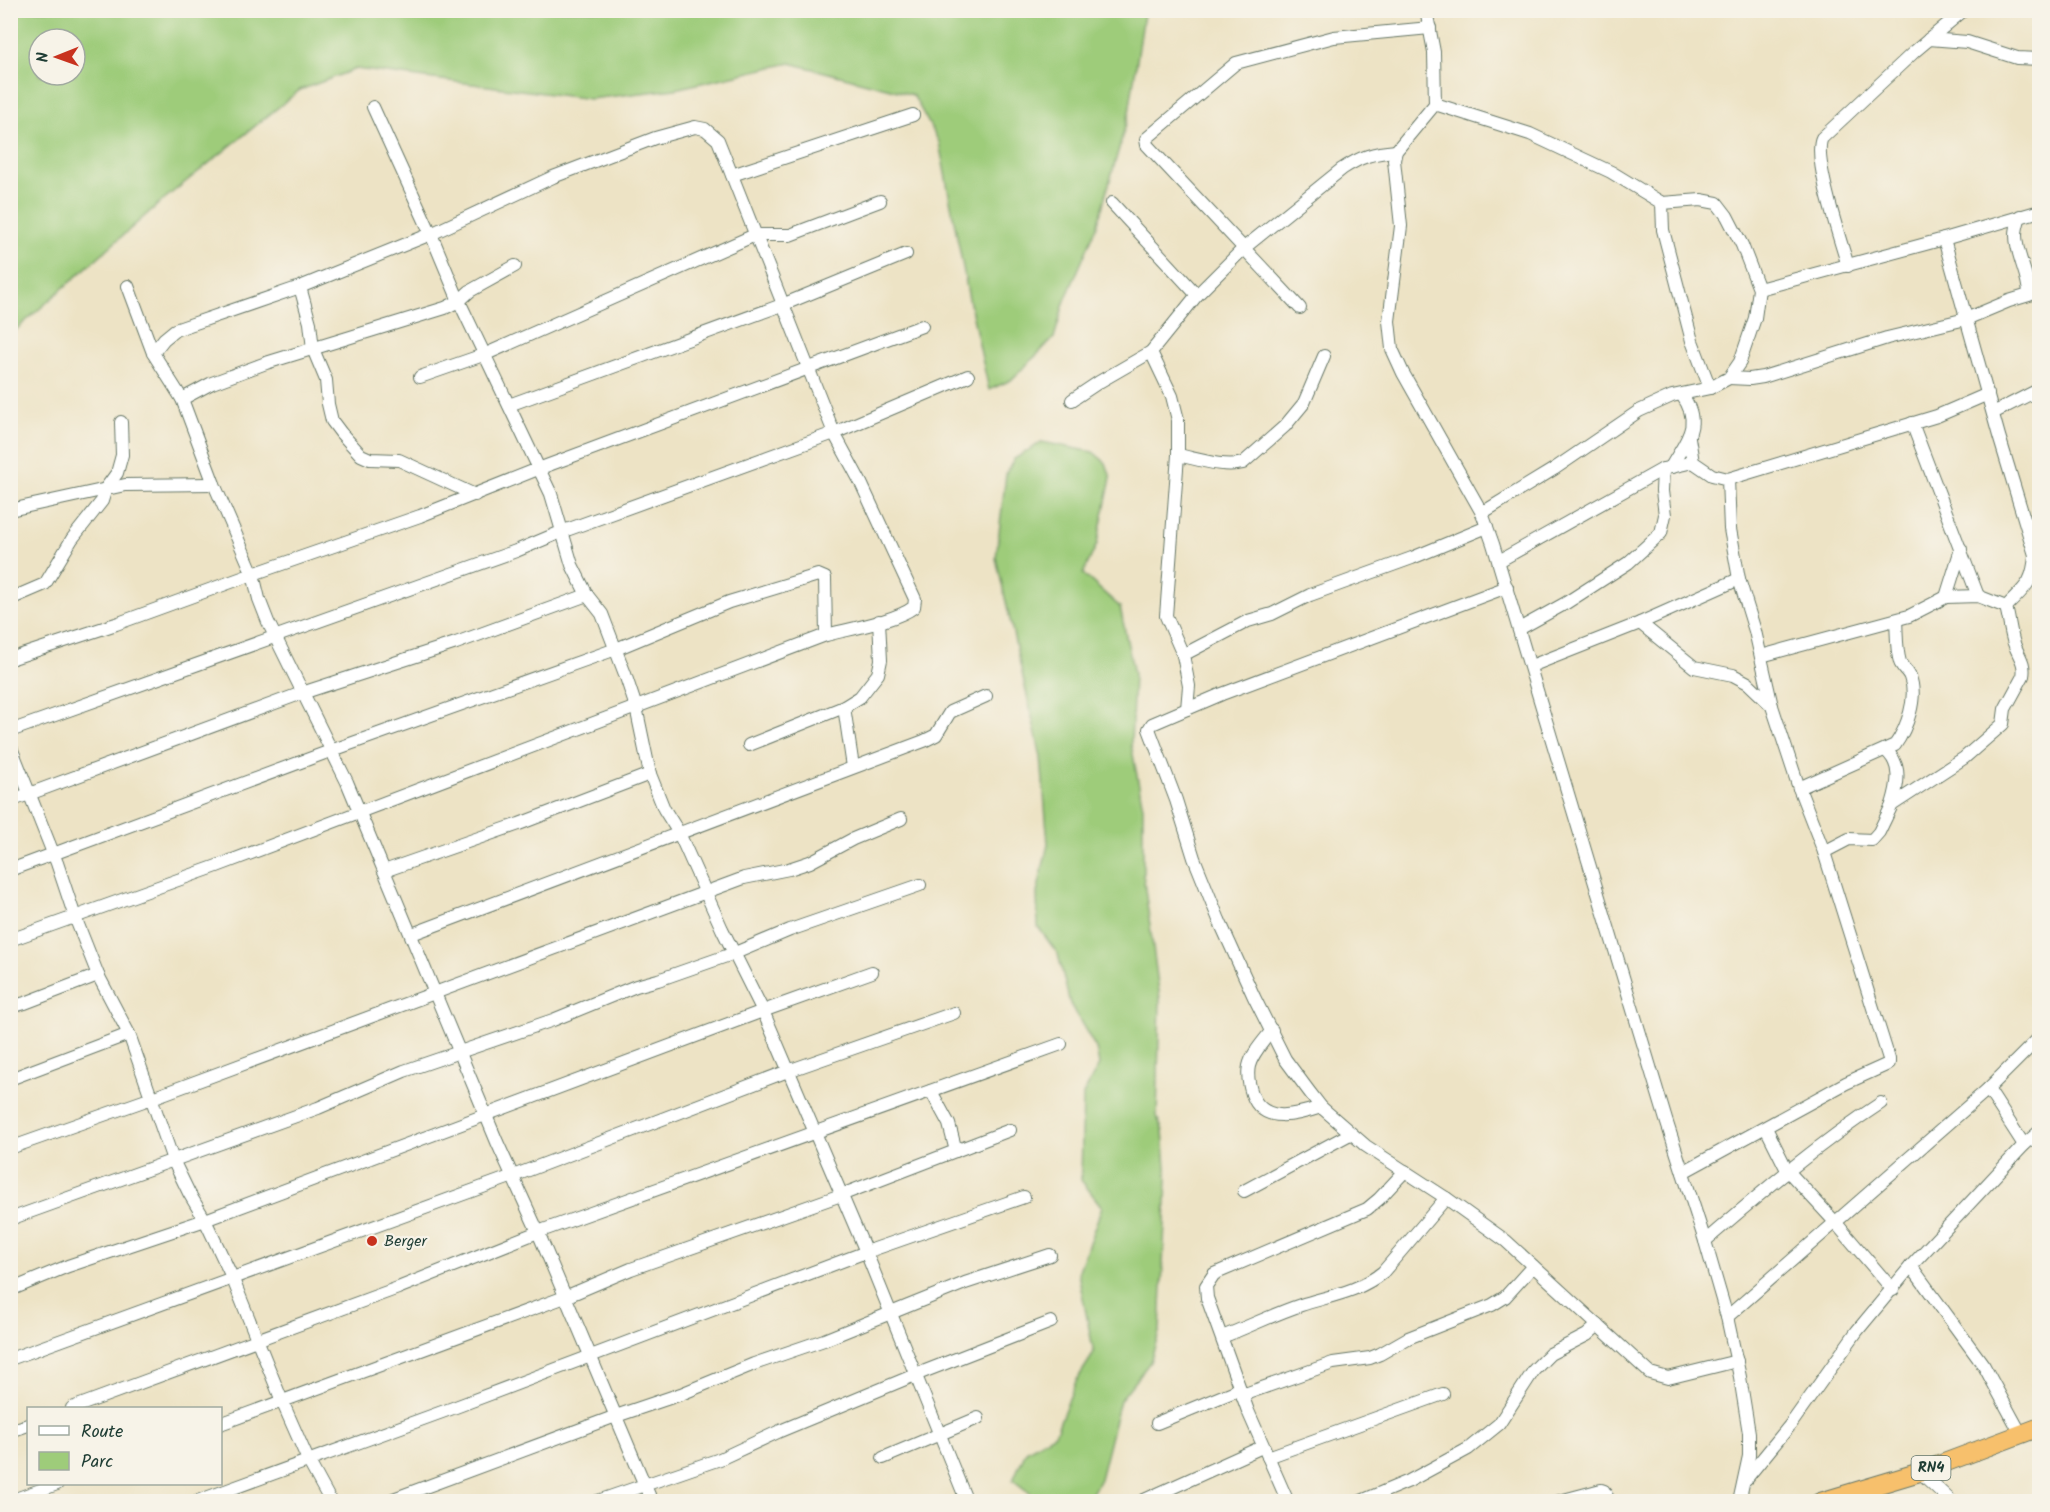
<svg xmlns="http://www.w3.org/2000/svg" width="2050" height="1512" font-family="Kalam,sans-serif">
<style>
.green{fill:#9ecc7a;stroke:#5e8457;stroke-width:1.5;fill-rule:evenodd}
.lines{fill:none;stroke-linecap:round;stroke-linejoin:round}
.minor-casing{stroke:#677767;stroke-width:14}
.highway-casing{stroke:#677767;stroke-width:20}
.minor{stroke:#fff;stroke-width:12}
.highway{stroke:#f7c06c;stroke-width:18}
.poi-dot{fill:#c8321e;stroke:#f7f3e8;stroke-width:2}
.labels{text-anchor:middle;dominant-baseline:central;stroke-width:4.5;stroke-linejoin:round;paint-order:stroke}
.shield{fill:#f7f3e8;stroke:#60746a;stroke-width:1.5}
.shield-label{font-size:15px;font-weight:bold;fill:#1f3d34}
.poi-label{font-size:16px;fill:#1f3d34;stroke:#f7f3e8;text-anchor:start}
</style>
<rect width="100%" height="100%" fill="#f7f3e8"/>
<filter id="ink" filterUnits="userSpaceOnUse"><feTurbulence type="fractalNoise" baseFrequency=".0167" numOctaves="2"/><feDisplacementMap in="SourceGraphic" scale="12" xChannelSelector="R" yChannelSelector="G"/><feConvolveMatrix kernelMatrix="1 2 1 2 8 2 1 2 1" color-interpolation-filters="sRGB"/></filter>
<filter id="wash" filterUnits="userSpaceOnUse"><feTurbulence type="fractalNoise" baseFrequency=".008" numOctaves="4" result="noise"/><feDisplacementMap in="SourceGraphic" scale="24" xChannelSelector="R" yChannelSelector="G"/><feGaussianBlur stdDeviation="1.35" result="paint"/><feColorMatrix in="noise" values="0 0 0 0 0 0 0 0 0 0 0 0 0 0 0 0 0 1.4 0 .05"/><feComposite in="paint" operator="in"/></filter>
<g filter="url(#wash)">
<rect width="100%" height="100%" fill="#ede3c5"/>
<g class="green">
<path d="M 11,10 L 1148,10 L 1148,11 L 1144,14 L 1129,113 L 1097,226 L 1064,303 L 1054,338 L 1011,380 L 989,390 L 969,299 L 939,142 L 913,95 L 790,63 L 675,89 L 590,99 L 356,69 L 300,90 L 163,200 L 11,334 ZM 39,39 L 75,39 L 75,75 L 39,75 Z"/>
<polygon points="1042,442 1093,452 1106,463 1111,478 1097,544 1083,574 1120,607 1134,674 1131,744 1143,807 1143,874 1160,999 1157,1117 1163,1131 1167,1179 1160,1329 1150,1362 1120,1400 1100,1479 1087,1502 1040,1501 1013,1480 1026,1451 1055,1434 1076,1381 1094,1353 1078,1273 1102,1207 1081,1180 1083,1095 1099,1065 1096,1048 1070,1004 1058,954 1038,927 1037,893 1048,844 1041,757 996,558 1006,474 1014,459"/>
</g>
</g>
<g filter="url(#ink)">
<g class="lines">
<defs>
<g id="minor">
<polyline points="1426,10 1434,52 1435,104 1396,151 1394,160 1401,226 1389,321 1392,349 1403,373 1482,513 1493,544 1666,1120 1705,1241 1727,1317 1740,1377 1749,1433 1749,1456 1739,1502"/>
<polyline points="1929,39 1967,42 2017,58 2040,59"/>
<polyline points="1435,104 1530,134 1611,172 1662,203 1701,200 1717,203 1727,216 1742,245 1759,289 1755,318 1740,362 1729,378 1710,388 1672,396 1639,411 1554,469 1482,513"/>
<polyline points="373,107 431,234 459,301 551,494 572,565 587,595 602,614 625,674 636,707 650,774 664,809 679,833 722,929 763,1011 866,1252 967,1502"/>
<polyline points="732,175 913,115"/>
<polyline points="1112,203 1197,295"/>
<polyline points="1662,203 1663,230 1692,341 1710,388"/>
<polyline points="1944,239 1999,436 2035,555 2040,552"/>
<path d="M 1848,266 C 1841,242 1812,157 1822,138 L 1914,52 L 1964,10"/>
<polyline points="128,286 153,353 182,399 214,484 253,574 259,599 268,622 347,782 497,1142 538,1232 652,1502"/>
<polyline points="300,287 310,323 313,349 326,380 328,404 332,421 341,433 361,455 370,459 399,460 475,495"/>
<polyline points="1759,289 1944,239 2040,211"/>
<polyline points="1300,308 1147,145 1146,139 1236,63 1334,37 1430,28"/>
<polyline points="1151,352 1172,396 1178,420 1178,455 1166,616 1183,655 1248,621 1272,614 1310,595 1412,558 1487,527"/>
<polyline points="420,377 486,354 755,235 790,235 880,201"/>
<path d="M 1729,378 L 1750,379 L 1763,377 L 1887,338 L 1966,319 L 2009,301 L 2029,295 C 2029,274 2016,256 2016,235 C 2016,229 2018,222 2020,216"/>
<polyline points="182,399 212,383 266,363 445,308 459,301 470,291 515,266"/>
<path d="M 1072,400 L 1099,382 L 1151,352 L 1197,295 L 1244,248 L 1342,169 C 1362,156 1373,153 1396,151"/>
<polyline points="509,405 782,305 906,254"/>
<polyline points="1993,413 2040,389"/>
<polyline points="1912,423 1978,596"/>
<polyline points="1689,438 1693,462 1712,475 1728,479 1730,529 1739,579 1755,631 1772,706"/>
<path d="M 1178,455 C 1198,459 1223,468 1243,463 L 1285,426 L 1304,403 L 1324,356"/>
<path d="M 1671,467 C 1686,440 1703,425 1682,395"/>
<polyline points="1728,479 1937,416 1988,394"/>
<polyline points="10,510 125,485 214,484"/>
<polyline points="1499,561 1663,469 1693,462"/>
<polyline points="1507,587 1222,694 1152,724 1149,729 1176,800 1194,858 1219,920 1254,997 1285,1059 1308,1090 1321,1107 1366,1146 1446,1198 1506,1241 1650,1373 1668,1378 1737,1361"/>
<polyline points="1946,597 1961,549"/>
<polyline points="10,599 45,584 72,539 102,501 106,488 117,473 122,455 121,422"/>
<path d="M 2006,607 C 2025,587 2033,584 2035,555"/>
<polyline points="1640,623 1694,667 1733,675 1748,683 1772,706 1799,788 1824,852 1889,1059 1889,1063 1886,1065 1846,1083 1683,1172"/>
<polyline points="1519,629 1566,603 1628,563 1661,533 1665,515 1662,491 1663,469"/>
<polyline points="1183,655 1189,686 1187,709"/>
<path d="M 1761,656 L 1909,616 L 1946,597 L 1978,596 L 2006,607 C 2009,618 2010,629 2013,640 C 2016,653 2026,661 2023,676 L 2005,709 L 2003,724 L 1964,758 L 1892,805 L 1879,832 L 1872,840 L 1849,839 L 1824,852"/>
<polyline points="10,659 116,624 253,574 420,516 538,469 922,326"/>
<polyline points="1531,666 1640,623 1739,579"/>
<polyline points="844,707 853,767"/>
<polyline points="10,731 516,551 561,532 834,433 968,376"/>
<polyline points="10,745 57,863 75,917 98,975 129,1034 173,1160 189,1193 205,1220 232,1277 282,1401 308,1460 331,1502"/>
<polyline points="749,745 844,707 860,697 878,674 881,660 879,621"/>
<path d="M 1885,750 C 1903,764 1898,785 1892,805"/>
<path d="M 1799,788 L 1895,745 C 1907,728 1918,698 1910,677 C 1908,671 1902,668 1900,662 C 1896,649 1897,634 1896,620"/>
<polyline points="10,801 302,693 456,643 587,595"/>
<polyline points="10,870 333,750 616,649 729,602 818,575 825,578 826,635"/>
<polyline points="384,871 519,824 650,774"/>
<polyline points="412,934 924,741 936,735 950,712 986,696"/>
<path d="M 10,940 L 217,866 L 826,635 C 849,629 896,621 914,607 L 915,599 L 861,483 L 834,433 L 718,140 L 705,129 L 695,127 L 655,138 L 553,177 L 431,234 L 300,287 L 175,330 L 164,339 L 153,353"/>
<polyline points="10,1007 25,1003 98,975"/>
<path d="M 1272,1030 C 1264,1041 1252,1053 1249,1066 C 1247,1075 1249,1085 1252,1094 C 1263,1125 1297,1115 1321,1107"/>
<polyline points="10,1079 129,1034"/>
<polyline points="1988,1089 2024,1145"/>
<polyline points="931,1091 949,1124 956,1151"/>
<polyline points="1766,1128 1787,1170 1835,1222 1893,1290"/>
<polyline points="10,1148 152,1098 744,878 789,869 810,862 853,839 901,819"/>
<polyline points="1244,1191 1350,1134"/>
<polyline points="10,1219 318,1108 404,1071 553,1020 636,986 658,980 735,953 790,930 920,885"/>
<path d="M 1705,1241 C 1762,1192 1818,1144 1881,1103"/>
<polyline points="1911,1266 1984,1366 2021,1434"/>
<polyline points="10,1290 68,1266 205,1220 763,1011 872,972"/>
<polyline points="1727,1317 1988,1089 2040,1037"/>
<path d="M 1222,1337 C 1248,1327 1274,1314 1301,1305 C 1329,1296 1359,1292 1383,1272 L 1446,1198"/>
<polyline points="10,1359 513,1176 788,1071 954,1013"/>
<polyline points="1242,1395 1333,1363 1370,1358 1380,1354 1408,1338 1492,1305 1505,1297 1533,1266"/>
<polyline points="72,1408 398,1288 538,1232 1061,1044"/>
<polyline points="1157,1423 1240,1389"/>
<polyline points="220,1424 565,1297 631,1269 841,1195 1010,1130"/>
<polyline points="10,1431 28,1425"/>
<polyline points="1268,1457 1443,1394"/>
<polyline points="883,1458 978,1418"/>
<polyline points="1920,1472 1952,1502"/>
<polyline points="1746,1479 1791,1424 1857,1331 1911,1266 2024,1145 2040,1131"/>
<polyline points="10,1501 57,1484"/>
<polyline points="195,1502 453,1408 866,1252 1024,1197"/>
<polyline points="385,1502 616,1416 681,1394 754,1364 824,1340 965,1283 1050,1255"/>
<polyline points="595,1502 720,1459 780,1431 915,1375 1051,1322"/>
<polyline points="1140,1502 1262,1447"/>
<polyline points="1288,1502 1248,1411 1207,1298 1206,1286 1214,1274 1367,1209 1379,1199 1405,1171"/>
<polyline points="1359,1502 1409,1481 1468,1449 1499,1424 1534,1370 1550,1354 1587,1335 1598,1325"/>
<polyline points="1556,1502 1601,1490 1604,1491 1610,1502"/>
</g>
<polyline id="highway" points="1820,1502 1920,1472 2040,1427"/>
</defs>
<use href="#minor" class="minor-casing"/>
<use href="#highway" class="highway-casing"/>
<use href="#minor" class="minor"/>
<use href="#highway" class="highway"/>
</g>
</g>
<circle class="poi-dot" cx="372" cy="1241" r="6"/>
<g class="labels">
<rect class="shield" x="1911.5" y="1456" width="39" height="24" rx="4.5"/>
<g class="shield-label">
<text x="1931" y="1468">RN4</text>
</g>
<g class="poi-label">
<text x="384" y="1241">Berger</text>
</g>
</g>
<rect width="2050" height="1512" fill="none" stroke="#f7f3e8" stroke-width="36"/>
<rect x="27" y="1407" width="195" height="78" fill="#f7f3e8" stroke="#a1aaa0" stroke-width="1.5"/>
<rect x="39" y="1426" width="30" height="9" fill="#ffffff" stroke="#a1aaa0" stroke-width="1.5"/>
<text x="81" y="1437" font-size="18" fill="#1f3d34">Route</text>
<rect x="39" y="1452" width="30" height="18" fill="#9ecc7a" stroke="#a1aaa0" stroke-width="1.5"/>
<text x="81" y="1467" font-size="18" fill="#1f3d34">Parc</text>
<g transform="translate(57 57) rotate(269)"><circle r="28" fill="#f7f3e8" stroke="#a1aaa0" stroke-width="1.5"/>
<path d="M0-4.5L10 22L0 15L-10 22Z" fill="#c8321e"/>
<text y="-9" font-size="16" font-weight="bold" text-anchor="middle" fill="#1f3d34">N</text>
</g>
</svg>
